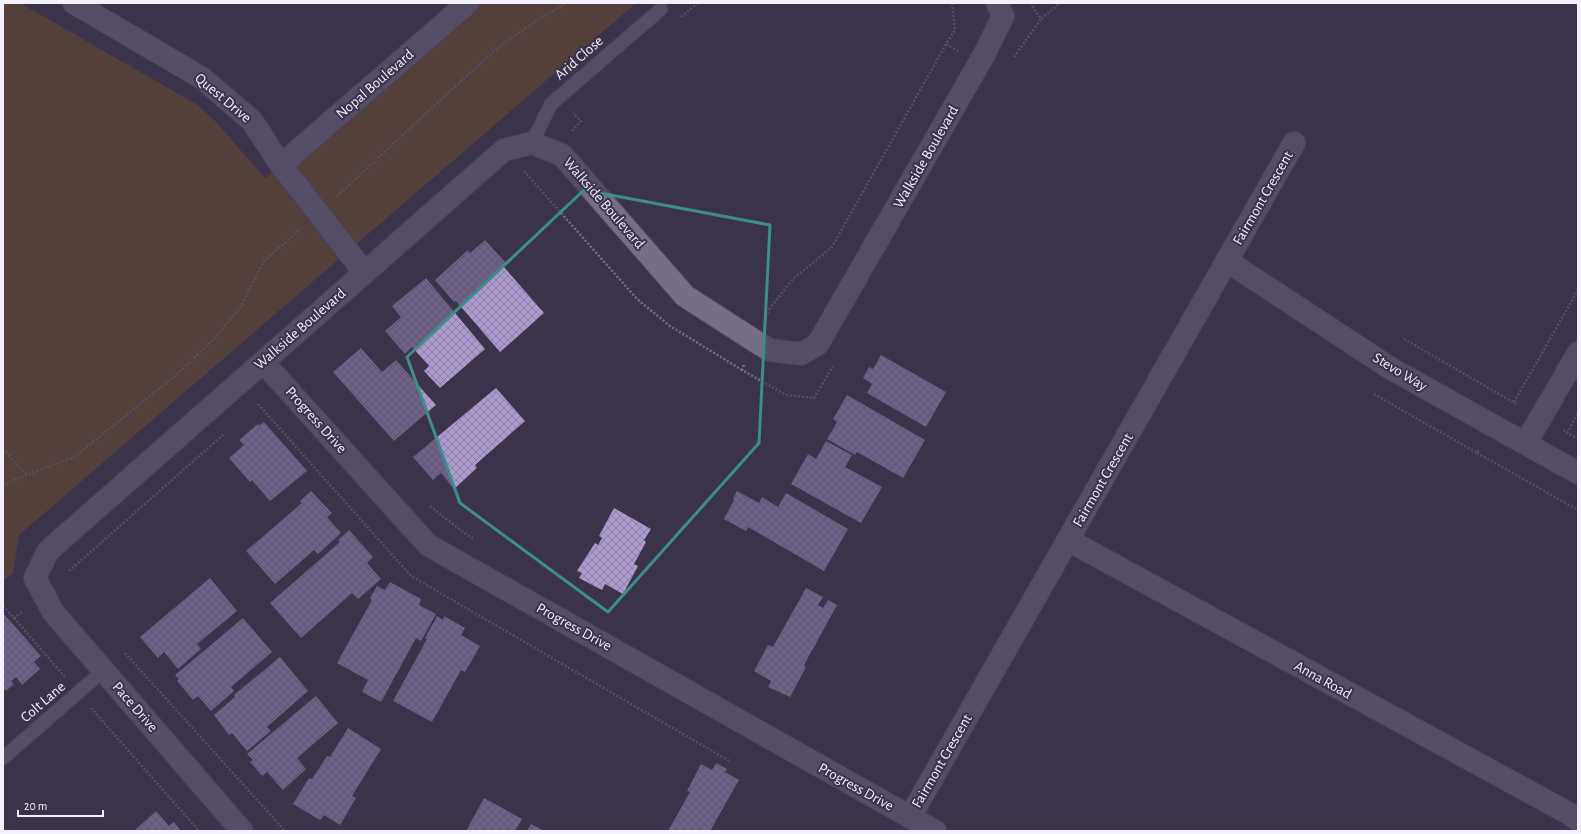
<svg xmlns="http://www.w3.org/2000/svg" width="1581" height="834" font-family="'Alegreya Sans',sans-serif">
<style>
.green{fill:#745126}
.building{fill:url(#building-cross-hatch)}
.lines{fill:none;stroke-linecap:round;stroke-linejoin:round}
.service-casing{stroke:#595265;stroke-width:15}
.minor-casing{stroke:#595265;stroke-width:24}
.path{stroke:#767084;stroke-width:2.5;stroke-dasharray:2 2;stroke-linecap:butt}
.service{stroke:#766d87;stroke-width:13}
.minor{stroke:#766d87;stroke-width:22}
.marked{fill:none;stroke:#3d8e8b;stroke-width:3;stroke-linejoin:round}
.labels{text-anchor:middle;dominant-baseline:central;stroke-width:4;stroke-linejoin:round;paint-order:stroke}
.street-label{font-size:15px;fill:#f4f0fe;stroke:#3b334a}
</style>
<defs>
<pattern id="building-cross-hatch" width="8" height="8" patternUnits="userSpaceOnUse"><rect width="8" height="8" fill="#ac99cd"/><path d="M0 0l8 8M0 8l8-8" fill="none" stroke="#8e81a6"/></pattern>
</defs>
<rect width="100%" height="100%" fill="#3b334a"/>
<polygon class="green" points="3,3 20,3 196,104 216,122 265,178 468,3 636,3 19,535 13,573 3,581 3,437 5,435 3,432"/>
<g class="building">
<polygon points="485,240 506,263 503,266 544,313 500,352 456,301 454,302 435,280 468,250 470,253"/>
<polygon points="426,278 485,349 440,388 424,371 429,366 412,347 405,354 385,331 401,317 392,306"/>
<polygon points="361,348 382,372 396,360 436,405 394,441 333,372"/>
<polygon points="881,355 946,392 926,427 867,393 872,384 863,378 869,367 873,369"/>
<polygon points="496,388 525,421 475,465 477,468 454,489 441,473 433,480 413,457"/>
<polygon points="847,395 925,440 903,478 857,452 855,455 827,439 837,422 833,419"/>
<polygon points="264,422 307,471 270,501 252,480 250,482 229,458 244,445 239,440 258,424 259,426"/>
<polygon points="826,441 852,455 845,467 882,487 861,523 791,484 808,454 816,459"/>
<polygon points="311,491 332,513 327,517 341,533 318,554 314,550 275,584 246,551 302,503 300,501"/>
<polygon points="737,491 759,503 762,497 778,507 786,493 848,529 824,571 748,527 746,531 724,519 734,500 733,499"/>
<polygon points="614,508 651,529 644,540 646,542 634,564 638,566 623,594 605,584 602,590 579,578 582,573 577,571 595,543 598,545 602,538 599,536"/>
<polygon points="349,530 373,557 367,563 381,579 358,599 352,593 301,638 270,603 340,542 338,540"/>
<polygon points="210,578 237,611 197,644 201,649 178,669 164,652 158,658 140,637"/>
<polygon points="390,582 421,599 419,605 436,614 421,641 416,638 381,702 362,692 368,680 337,663 372,600 370,598 377,586 385,590"/>
<polygon points="806,588 823,597 818,605 823,608 828,600 837,605 804,665 806,667 790,697 768,687 771,681 754,671 768,645 773,647"/>
<polygon points="3,613 41,656 34,662 40,669 22,685 16,677 11,681 14,684 6,691 3,688"/>
<polygon points="437,616 443,620 444,616 465,628 461,635 480,646 465,672 461,670 432,722 393,701 427,639 425,638"/>
<polygon points="243,618 272,652 231,687 234,691 211,711 198,696 193,700 177,681 179,679 175,675"/>
<polygon points="280,657 308,691 267,727 271,731 247,751 232,733 229,735 214,715 235,697 234,695"/>
<polygon points="316,696 338,723 297,758 306,769 283,790 267,772 262,776 250,762 253,760 247,754"/>
<polygon points="348,728 381,749 352,796 356,798 340,825 324,815 320,820 293,804 309,778 312,779 327,756 330,757"/>
<polygon points="716,763 727,769 725,772 739,780 710,831 668,831 690,792 687,791 701,764 712,770"/>
<polygon points="484,798 522,819 515,831 466,831"/>
<polygon points="156,811 169,826 174,822 181,831 134,831"/>
<polygon points="531,824 544,831 527,831"/>
</g>
<g class="lines">
<defs>
<g id="service">
<polyline points="532,143 551,104 661,9"/>
<polyline points="3,758 104,670"/>
</g>
<g id="minor">
<polyline points="74,3 202,78 252,121 281,165 364,272"/>
<polyline points="281,165 468,3"/>
<polyline points="1227,261 1390,368 1578,473"/>
<polyline points="263,362 428,545 935,831"/>
<polyline points="1526,443 1578,353"/>
<polyline points="1068,540 1568,813 1578,820"/>
<polyline points="910,817 1294,143"/>
<polyline points="242,831 53,612 35,578 48,551 504,150 532,143 562,155 685,296 755,341 770,350 801,354 818,344 985,53 1003,16 997,3"/>
</g>
</defs>
<use href="#service" class="service-casing"/>
<use href="#minor" class="minor-casing"/>
<g class="path">
<polyline points="952,3 955,30 946,44 958,51"/>
<polyline points="1030,3 1041,19 1060,3"/>
<polyline points="681,17 698,3"/>
<polyline points="1014,57 1041,19"/>
<polyline points="572,131 581,121 573,113"/>
<polyline points="524,171 637,299 670,326 742,370"/>
<polyline points="337,196 497,48 542,17 567,3"/>
<polyline points="766,317 770,308 793,279 832,247 946,44"/>
<polyline points="1404,339 1518,405"/>
<polyline points="744,365 742,370 786,395 814,398 833,366"/>
<polyline points="1374,394 1477,453 1479,448"/>
<polyline points="1514,402 1578,290"/>
<polyline points="258,404 411,576 731,762"/>
<polyline points="1563,430 1578,439"/>
<polyline points="1567,433 1578,413"/>
<polyline points="3,449 26,475"/>
<polyline points="1477,453 1578,510"/>
<polyline points="3,485 26,475 74,457 175,376 214,339 242,305 264,261 299,230"/>
<polyline points="430,506 463,532 474,539"/>
<polyline points="69,571 224,434"/>
<polyline points="3,606 14,618 23,611"/>
<polyline points="14,618 65,677"/>
<polyline points="125,653 285,831"/>
<polyline points="91,708 199,831"/>
</g>
<use href="#service" class="service"/>
<use href="#minor" class="minor"/>
</g>
<path d="M0 0H1581V834H0ZM 584,190 L 770,225 L 759,443 L 608,612 L 460,503 L 407,357 Z" fill="#3b334a" fill-opacity=".55" fill-rule="evenodd"/>
<path class="marked" d="M 584,190 L 770,225 L 759,443 L 608,612 L 460,503 L 407,357 Z"/>
<g class="labels">
<g class="street-label">
<text transform="translate(579 58) rotate(-41)">Arid Close</text>
<text transform="translate(375 84) rotate(-41)">Nopal Boulevard</text>
<text transform="translate(223 98) rotate(40)">Quest Drive</text>
<text transform="translate(926 157) rotate(-60)">Walkside Boulevard</text>
<text transform="translate(1263 198) rotate(-60)">Fairmont Crescent</text>
<text transform="translate(604 203) rotate(49)">Walkside Boulevard</text>
<text transform="translate(300 329) rotate(-41)">Walkside Boulevard</text>
<text transform="translate(1400 372) rotate(31)">Stevo Way</text>
<text transform="translate(316 420) rotate(48)">Progress Drive</text>
<text transform="translate(1103 480) rotate(-60)">Fairmont Crescent</text>
<text transform="translate(574 627) rotate(29)">Progress Drive</text>
<text transform="translate(1323 680) rotate(29)">Anna Road</text>
<text transform="translate(43 702) rotate(-41)">Colt Lane</text>
<text transform="translate(135 707) rotate(49)">Pace Drive</text>
<text transform="translate(942 761) rotate(-60)">Fairmont Crescent</text>
<text transform="translate(856 787) rotate(29)">Progress Drive</text>
</g>
</g>
<rect width="1581" height="834" fill="none" stroke="#f4f0fe" stroke-width="8"/>
<path d="M18 810v6h85v-6" fill="none" stroke="#f4f0fe" stroke-width="2"/>
<text x="24" y="810" font-size="12" fill="#f4f0fe" stroke="#3b334a" stroke-width="3" paint-order="stroke">20 m</text>
</svg>
